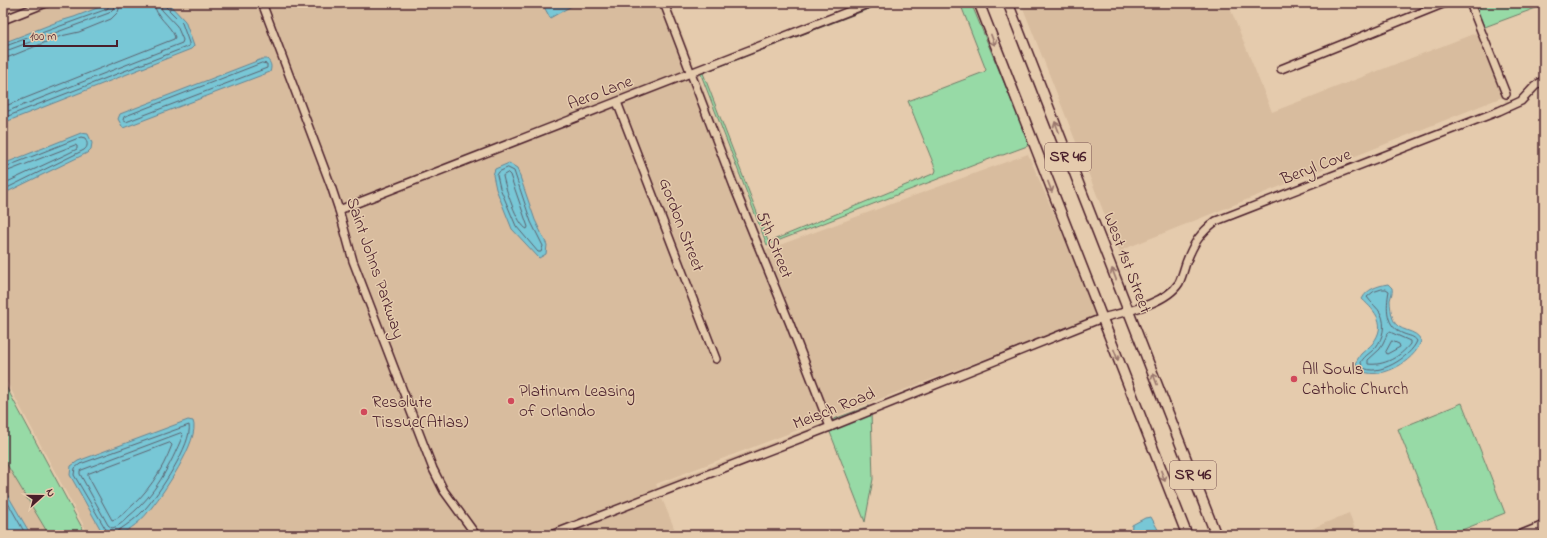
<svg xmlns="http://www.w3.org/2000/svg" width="1547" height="538" font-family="'Indie Flower',sans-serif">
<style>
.built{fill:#d8bc9e}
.green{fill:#97daa6;stroke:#707c68}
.water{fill:#78c7d6;stroke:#668492}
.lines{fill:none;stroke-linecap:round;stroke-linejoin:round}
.shore{stroke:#5c626f;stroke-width:1}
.minor-casing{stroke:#4a1f2b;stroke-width:10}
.major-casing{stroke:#4a1f2b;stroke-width:12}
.minor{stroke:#e5cbad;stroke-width:7}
.major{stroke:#e5cbad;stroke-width:9}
.oneway{stroke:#98756c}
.poi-dot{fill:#d1495b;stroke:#e5cbad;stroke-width:1.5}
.labels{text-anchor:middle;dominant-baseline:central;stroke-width:3;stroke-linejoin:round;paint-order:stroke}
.shield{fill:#e5cbad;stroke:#785352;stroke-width:1}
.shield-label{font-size:16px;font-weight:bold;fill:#4a1f2b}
.street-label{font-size:17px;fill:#4a1f2b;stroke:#e5cbad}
.poi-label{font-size:17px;fill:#4a1f2b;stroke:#e5cbad;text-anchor:start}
</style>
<rect width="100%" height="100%" fill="#e5cbad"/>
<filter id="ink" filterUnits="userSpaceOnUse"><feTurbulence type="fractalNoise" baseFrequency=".025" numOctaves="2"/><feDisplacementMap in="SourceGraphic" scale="8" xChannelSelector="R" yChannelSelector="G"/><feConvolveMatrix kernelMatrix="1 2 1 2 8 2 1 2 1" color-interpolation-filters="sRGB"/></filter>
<g filter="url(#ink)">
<g class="built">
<polygon points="3,3 670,3 766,250 1028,154 1098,316 656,484 677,535 89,535 3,375"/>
<polygon points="1021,3 1228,3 1272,112 1481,31 1511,108 1508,109 1504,98 1500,98 1124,249 1123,251 1124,255 1121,256"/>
<polygon points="826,422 828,428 662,492 660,485"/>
<polygon points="3,458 49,535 31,535 3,487"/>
<polygon points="1349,513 1357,535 1297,535"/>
</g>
<g class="green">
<polygon points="873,3 884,3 703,73 768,241 771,241 935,173 936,170 908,101 984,72 986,70 960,3 971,3 1030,145 1003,155 1000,155 767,245 700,72"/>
<polygon points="1493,3 1544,3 1544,5 1482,28 1475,9"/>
<polygon points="3,381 86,535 49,535 3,458"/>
<polygon points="1462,403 1505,513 1449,535 1440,535 1398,429"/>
<polygon points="869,406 871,411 873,479 865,522 826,422"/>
</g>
<g class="water">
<polygon points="110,3 168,3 185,21 194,46 191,49 3,123 3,43 57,22 74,17"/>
<polygon points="542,3 577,3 550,18"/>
<path d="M 262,59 L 267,59 C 271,63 272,66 270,72 L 123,128 L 118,119 L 120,114 Z"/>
<polygon points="81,133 88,134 92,143 91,149 87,153 3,194 3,164"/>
<polygon points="509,163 517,168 535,220 547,245 546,254 539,258 512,229 496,189 493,175 495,169"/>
<path d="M 1388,284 L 1392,288 C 1393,292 1391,296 1390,300 C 1390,305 1391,314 1393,319 C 1397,333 1417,328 1421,341 C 1415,362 1377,383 1358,369 L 1356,362 C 1358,359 1359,356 1361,354 C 1365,350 1370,347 1373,343 C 1387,324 1376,312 1362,299 C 1367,289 1377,286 1388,284 Z"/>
<path d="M 188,420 L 193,421 C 201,439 161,497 148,512 C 142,520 130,530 120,534 C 114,537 108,534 102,532 L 70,475 L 71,466 L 78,461 Z"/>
<polygon points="3,487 31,535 5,535 3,513"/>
<polygon points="1151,517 1161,535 1131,535 1132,525 1145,518"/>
</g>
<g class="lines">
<g class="shore">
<polyline points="3,47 107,9 109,6 110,3"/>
<polyline points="3,52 109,13 113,9 115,3"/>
<polyline points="3,58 9,57 61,36 79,32 111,19 118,12 121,3"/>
<polygon points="262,63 267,64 267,68 126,122 123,120 124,117"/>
<path d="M 3,107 L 174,39 L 175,37 C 170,24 155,17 154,3"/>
<polyline points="3,113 182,43 183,40 177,26 162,10 160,3"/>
<polyline points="3,118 189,46 189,43 182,23 166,7 165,3"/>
<path d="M 3,168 L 81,137 L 85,138 C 88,143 88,147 84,150 L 3,190"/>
<polygon points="508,168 514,171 531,222 543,246 541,252 538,252 516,226 500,188 497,175 499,172"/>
<polyline points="3,173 75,145 77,146 77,149 67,154 3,184"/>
<path d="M 508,173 L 510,175 L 528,227 L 527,229 C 517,225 505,187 503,176 Z"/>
<path d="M 1382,289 L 1386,289 L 1389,291 C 1386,307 1385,327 1404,334 C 1409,336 1414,336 1417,341 C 1411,357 1377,378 1362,367 L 1361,362 C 1365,355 1371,353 1376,347 C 1383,338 1386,325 1381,314 C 1378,308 1371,303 1367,297 L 1373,292 Z"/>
<path d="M 1390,332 L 1410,341 L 1410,344 C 1400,357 1384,366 1368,364 L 1368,360 L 1380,349 L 1388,333 Z"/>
<polygon points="1392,341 1399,344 1400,347 1387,354 1386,352"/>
<path d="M 181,433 L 183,435 C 170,466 155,495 129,516 C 124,521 118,527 112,528 L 108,525 L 80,474 L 80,471 Z"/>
<path d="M 170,443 L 172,445 C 162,471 147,494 125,512 C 121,515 118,519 112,520 L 88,476 L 88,474 Z"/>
<polyline points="3,494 26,535"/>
<path d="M 109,535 L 108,531 L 105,528 L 74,475 L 75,468 L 80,464 L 189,425 C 193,443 158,495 145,509 C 138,517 128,524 119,530 L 117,535"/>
</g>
<defs>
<g id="minor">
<polyline points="262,3 331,186 339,210 353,261 433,469 444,491 476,535"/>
<polyline points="664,3 735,189 790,324 830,427"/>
<polyline points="1470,3 1506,94"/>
<polyline points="3,20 46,3"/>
<polyline points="1281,69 1445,3"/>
<polyline points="617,102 716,359"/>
<polyline points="339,210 870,3"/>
<path d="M 551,535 L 830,427 L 1102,318 C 1124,312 1166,304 1179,283 C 1182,277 1184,269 1186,263 C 1193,244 1200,233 1216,221 L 1499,111 L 1521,101 L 1535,86 L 1544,80"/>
<polyline points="1519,535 1544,525"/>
</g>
<g id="major">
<polyline points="979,3 1187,535"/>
<polyline points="1008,3 1216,535"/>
</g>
</defs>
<use href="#minor" class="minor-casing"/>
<use href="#major" class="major-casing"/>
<use href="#minor" class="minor"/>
<use href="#major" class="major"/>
</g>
<defs><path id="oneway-shaft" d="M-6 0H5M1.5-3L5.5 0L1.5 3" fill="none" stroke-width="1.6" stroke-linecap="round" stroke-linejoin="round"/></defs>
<g class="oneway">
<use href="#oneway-shaft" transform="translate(993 40) rotate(69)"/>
<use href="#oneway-shaft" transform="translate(1057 127) rotate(-111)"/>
<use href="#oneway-shaft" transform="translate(1050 187) rotate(69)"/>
<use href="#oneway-shaft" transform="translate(1114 274) rotate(-111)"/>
<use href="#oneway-shaft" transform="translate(1116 355) rotate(69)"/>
<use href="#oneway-shaft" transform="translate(1155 379) rotate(-111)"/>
<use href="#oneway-shaft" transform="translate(1163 476) rotate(69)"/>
</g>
</g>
<g class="poi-dot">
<circle cx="1294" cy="379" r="4"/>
<circle cx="511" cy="401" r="4"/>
<circle cx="364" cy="412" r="4"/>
</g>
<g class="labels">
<g class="shield">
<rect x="1045" y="143" width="46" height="28" rx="3"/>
<rect x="1170" y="461" width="46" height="28" rx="3"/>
</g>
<g class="shield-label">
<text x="1068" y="157">SR 46</text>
<text x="1193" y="475">SR 46</text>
</g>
<g class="street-label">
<text transform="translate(600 93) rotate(-21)">Aero Lane</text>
<text transform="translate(1316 167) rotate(-21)">Beryl Cove</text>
<text transform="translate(681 225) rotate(69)">Gordon Street</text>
<text transform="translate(774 245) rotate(68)">5th Street</text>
<text transform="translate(1127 263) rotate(69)">West 1st Street</text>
<text transform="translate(375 268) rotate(71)">Saint Johns Parkway</text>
<text transform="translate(834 409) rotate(-22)">Meisch Road</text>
</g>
<g class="poi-label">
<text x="1302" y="369">All Souls<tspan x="1302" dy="20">Catholic Church</tspan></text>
<text x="519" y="391">Platinum Leasing<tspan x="519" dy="20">of Orlando</tspan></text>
<text x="372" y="402">Resolute<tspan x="372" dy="20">Tissue(Atlas)</tspan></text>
</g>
</g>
<rect width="1547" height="538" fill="none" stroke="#e5cbad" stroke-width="16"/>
<rect x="8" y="8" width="1531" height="522" fill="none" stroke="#4a1f2b" stroke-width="1.5" filter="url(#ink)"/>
<g transform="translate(42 496) rotate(69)" stroke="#e5cbad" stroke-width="3" paint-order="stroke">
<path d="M0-3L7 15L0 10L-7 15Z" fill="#4a1f2b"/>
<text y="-6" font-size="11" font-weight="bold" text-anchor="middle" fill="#4a1f2b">N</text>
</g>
<path d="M24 40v6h93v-6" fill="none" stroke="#4a1f2b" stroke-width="2"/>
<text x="30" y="40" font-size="12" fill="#4a1f2b" stroke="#e5cbad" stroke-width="3" paint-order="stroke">100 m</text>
</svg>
